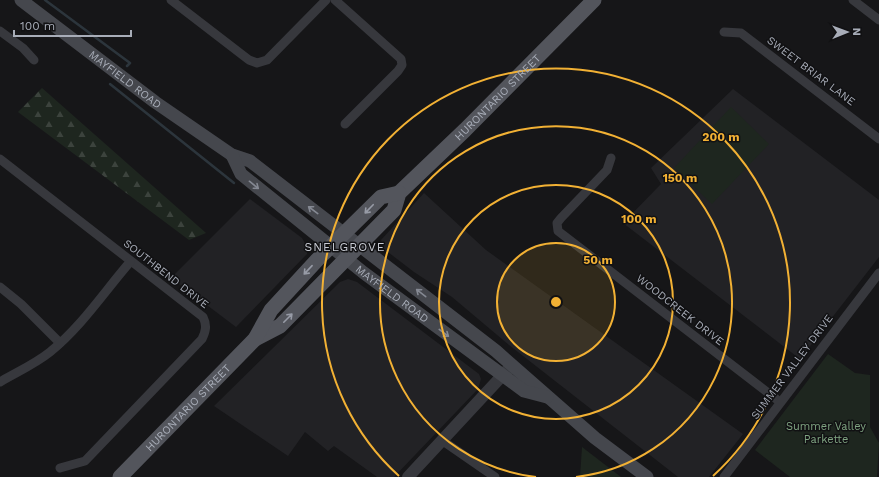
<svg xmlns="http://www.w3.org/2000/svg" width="879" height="477" font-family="'Work Sans',sans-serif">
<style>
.built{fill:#222225}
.forest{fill:url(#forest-firs)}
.green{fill:#1e261f}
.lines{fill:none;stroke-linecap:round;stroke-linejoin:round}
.stream{stroke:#2c353c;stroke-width:2.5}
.minor{stroke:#37383d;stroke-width:9}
.tertiary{stroke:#37383d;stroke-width:12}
.secondary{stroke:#45474d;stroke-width:13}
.primary{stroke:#53555c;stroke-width:15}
.oneway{stroke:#858993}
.oneway2{stroke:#979ba6}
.ring{fill:none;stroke:#f2b134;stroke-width:2}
.labels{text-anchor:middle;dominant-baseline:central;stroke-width:3;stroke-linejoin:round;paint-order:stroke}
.street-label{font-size:11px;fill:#a8adb8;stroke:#111113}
.park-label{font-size:11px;fill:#7fa381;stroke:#111113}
.neighbourhood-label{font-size:12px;letter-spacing:1px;fill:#c9ccd4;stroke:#111113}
.centre{fill:#f2b134;stroke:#111113;stroke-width:2}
.ring-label{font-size:12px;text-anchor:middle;font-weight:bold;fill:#f2b134;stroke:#111113;stroke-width:3;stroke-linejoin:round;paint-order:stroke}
</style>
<defs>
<pattern id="forest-firs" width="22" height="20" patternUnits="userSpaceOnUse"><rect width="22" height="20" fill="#1e261f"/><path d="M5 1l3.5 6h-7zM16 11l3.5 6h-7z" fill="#3c433d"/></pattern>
</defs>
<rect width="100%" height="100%" fill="#161618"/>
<g class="built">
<polygon points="733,89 879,200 879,257 800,359 623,223 661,184 651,168"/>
<polygon points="424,193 486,250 743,434 709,477 678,477 509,345 452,297 414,272 384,249 381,240"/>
<polygon points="250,199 302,238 307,247 307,254 236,327 171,278"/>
<polygon points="348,279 357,282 479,374 481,379 478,389 394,477 377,477 334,446 328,451 305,432 288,456 214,406 340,282"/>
</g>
<polygon class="forest" points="42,88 206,233 189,240 18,112"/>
<g class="green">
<polygon points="731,107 769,144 712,204 674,168"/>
<polygon points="828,354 855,373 870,375 870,427 879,443 877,477 790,477 755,450"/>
<polygon points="582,447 621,477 580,477"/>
</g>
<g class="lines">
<g class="stream">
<polyline points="45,0 130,63 127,66"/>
<polyline points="110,84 234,183"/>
</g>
<g class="minor">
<polyline points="171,0 249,60 257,63 267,60 326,0"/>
<polyline points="335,0 401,59 402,65 398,71 345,124"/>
<polyline points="853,0 879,20"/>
<polyline points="0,31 23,48 34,60"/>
<polyline points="724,32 741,33 879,139"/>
<polyline points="611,158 607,170 561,218 557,223 558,231 780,402"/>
<path d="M 0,159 L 203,317 C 207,325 206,331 202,339 L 85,461 L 60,468"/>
<polyline points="0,287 21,304 60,343"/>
<path d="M 0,382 C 17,372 35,364 50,352 C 82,326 104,292 130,262"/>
<polyline points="443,441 495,477"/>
<polyline points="724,477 879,273"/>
</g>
<polyline class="tertiary" points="408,477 512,365"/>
<g class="secondary">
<path id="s1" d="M 21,0 L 155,102 L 232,155 L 250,161 L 496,351 L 595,438 L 647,477"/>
<path id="s2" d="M 232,155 L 241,174 L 364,273 L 524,391 L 547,397"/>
</g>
<g class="primary">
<path id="s3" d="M 255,339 L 280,326 L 394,210 L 399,193 L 465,130 L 594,0"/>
<path id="s4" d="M 120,477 L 255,339 L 271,310 L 318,259 L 381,197 L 399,193"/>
</g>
</g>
<defs><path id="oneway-shaft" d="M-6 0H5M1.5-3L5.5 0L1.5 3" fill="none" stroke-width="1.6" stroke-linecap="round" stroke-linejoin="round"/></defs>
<g class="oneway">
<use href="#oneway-shaft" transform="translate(254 185) rotate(39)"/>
<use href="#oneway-shaft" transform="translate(313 210) rotate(-143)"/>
<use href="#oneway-shaft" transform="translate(421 293) rotate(-142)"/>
<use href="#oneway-shaft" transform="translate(444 333) rotate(37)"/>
</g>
<g class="oneway2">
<use href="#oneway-shaft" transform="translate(369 209) rotate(134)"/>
<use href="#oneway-shaft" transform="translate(308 270) rotate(133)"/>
<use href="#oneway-shaft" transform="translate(288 318) rotate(-45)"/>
</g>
<circle cx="556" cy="302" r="59" fill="#f2b134" fill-opacity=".12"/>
<g class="ring">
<circle cx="556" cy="302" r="59"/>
<circle cx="556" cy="302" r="117"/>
<path d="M536 477A176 176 0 1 1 576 477"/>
<path d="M399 476A234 234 0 1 1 713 476"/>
</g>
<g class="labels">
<g class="street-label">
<text transform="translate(811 71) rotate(37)">SWEET BRIAR LANE</text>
<text stroke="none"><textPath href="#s1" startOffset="131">MAYFIELD ROAD</textPath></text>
<text stroke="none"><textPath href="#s3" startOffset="346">HURONTARIO STREET</textPath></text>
<text transform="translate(166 274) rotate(38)">SOUTHBEND DRIVE</text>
<text stroke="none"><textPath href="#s2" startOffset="214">MAYFIELD ROAD</textPath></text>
<text transform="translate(680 310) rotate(38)">WOODCREEK DRIVE</text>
<text transform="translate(792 367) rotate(-53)">SUMMER VALLEY DRIVE</text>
<text stroke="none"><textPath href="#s4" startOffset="97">HURONTARIO STREET</textPath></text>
</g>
<g class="park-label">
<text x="826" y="426">Summer Valley<tspan x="826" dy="13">Parkette</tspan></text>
</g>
<g class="neighbourhood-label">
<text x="345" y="247">SNELGROVE</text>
</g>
</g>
<circle cx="556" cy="302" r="6" class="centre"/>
<g class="ring-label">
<text x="721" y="141">200 m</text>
<text x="680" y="182">150 m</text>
<text x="639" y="223">100 m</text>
<text x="598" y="264">50 m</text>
</g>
<g transform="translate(847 32) rotate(89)" stroke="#111113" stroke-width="3" paint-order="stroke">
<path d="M0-3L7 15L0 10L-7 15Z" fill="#a8adb8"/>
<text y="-6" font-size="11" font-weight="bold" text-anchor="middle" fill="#a8adb8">N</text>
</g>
<path d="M14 30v6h117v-6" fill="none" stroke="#a8adb8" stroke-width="2"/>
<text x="20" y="30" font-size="12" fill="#a8adb8" stroke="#111113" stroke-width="3" paint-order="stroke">100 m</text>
</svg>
